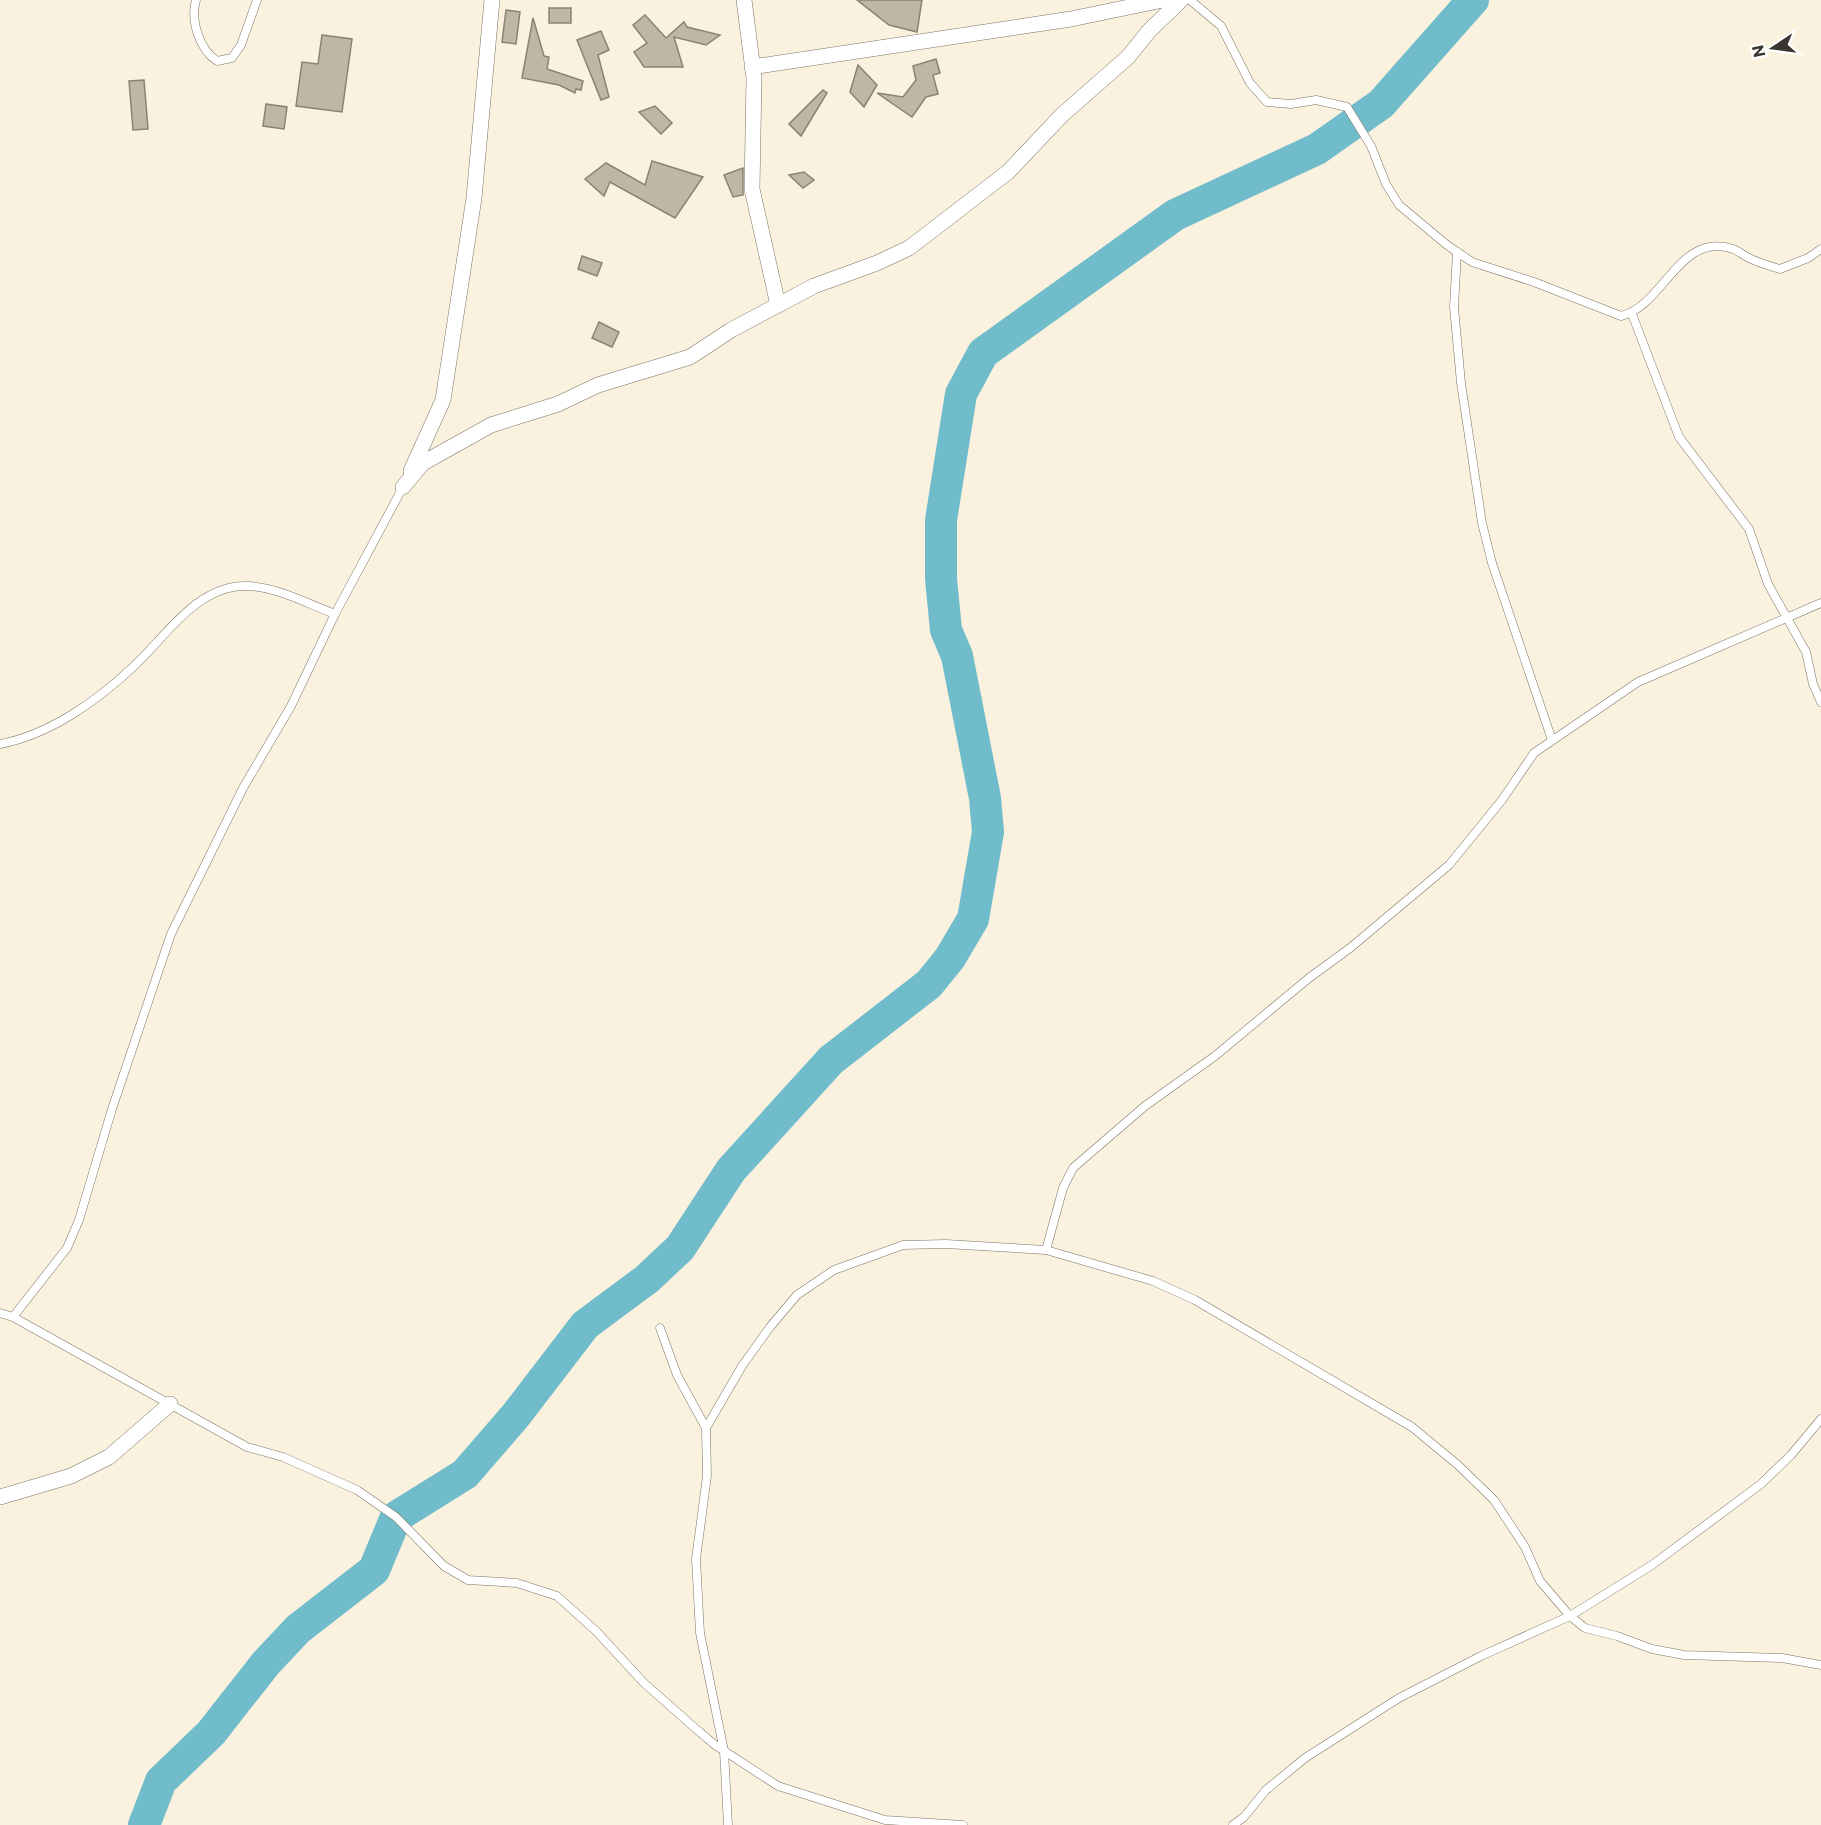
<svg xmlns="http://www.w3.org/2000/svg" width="1821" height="1825" font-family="Commissioner,sans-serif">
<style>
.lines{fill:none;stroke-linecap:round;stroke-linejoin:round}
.river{stroke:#71bccb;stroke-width:32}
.building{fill:#bfb6a6;stroke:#8b8273;stroke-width:1.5}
.service-casing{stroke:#7c7465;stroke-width:9}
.minor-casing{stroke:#7c7465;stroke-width:16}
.service{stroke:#fff;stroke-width:8}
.minor{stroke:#fff;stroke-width:15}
</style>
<rect width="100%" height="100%" fill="#faf1df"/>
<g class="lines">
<polyline class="river" points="144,1825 161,1781 211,1733 266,1663 298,1629 374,1570 396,1517 465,1474 516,1415 585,1325 647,1279 680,1248 731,1170 831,1060 929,984 950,958 973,919 988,832 985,798 957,656 946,630 941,579 941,520 961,394 983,353 1175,215 1317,149 1381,104 1473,0"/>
</g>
<g class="building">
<polygon points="857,0 922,0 917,32 889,25"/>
<rect x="549" y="8" width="22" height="15"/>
<polygon points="506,10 520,12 516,44 502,42"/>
<polygon points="645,15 666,38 684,22 687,27 720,35 706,45 674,37 683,67 644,67 634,52 647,43 633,25"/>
<polygon points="533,18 544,56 549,57 547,69 583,81 581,90 576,89 575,93 559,85 522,78"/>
<polygon points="601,31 609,50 598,55 609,97 601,100 577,40"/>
<polygon points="322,35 352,39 342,112 296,106 302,62 318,64"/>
<polygon points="936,59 940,73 933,75 938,94 926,97 912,117 877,93 903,97 916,80 913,66"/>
<polygon points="858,65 877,85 864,107 850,92"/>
<polygon points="144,80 148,129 133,130 129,81"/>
<polygon points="823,90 827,93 801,136 789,124"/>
<polygon points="266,104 287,107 284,129 263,126"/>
<polygon points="655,106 672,123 661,134 639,112"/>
<polygon points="652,161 703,177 675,218 610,182 604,196 585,179 606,163 645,185"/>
<polygon points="743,168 743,195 733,197 724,175"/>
<polygon points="804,172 814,180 803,188 789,175"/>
<polygon points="582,256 602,263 597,276 578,269"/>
<polygon points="599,322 619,332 612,347 592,338"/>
</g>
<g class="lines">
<defs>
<g id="service">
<path d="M 196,0 C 190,21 200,50 217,61 L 232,58 L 241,45 L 257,0"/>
<path d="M 1190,0 L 1221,26 L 1250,83 L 1267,102 L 1291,104 L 1316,100 L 1347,107 L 1371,146 L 1386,184 L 1399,205 L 1447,245 L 1472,262 L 1534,282 L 1621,316 C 1664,306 1679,231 1733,249 C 1739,251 1744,256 1749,258 C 1759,263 1770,266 1780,269 L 1808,258 L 1821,249"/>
<polyline points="1457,252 1454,307 1461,383 1482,523 1492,563 1552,740"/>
<polyline points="1632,314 1679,437 1749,529 1768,584 1806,652 1813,684 1821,702"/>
<path d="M 0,744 C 49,735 97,701 133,667 C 166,637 197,584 248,586 C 277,587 308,604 335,614"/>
<polyline points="1046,1250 1063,1188 1073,1168 1145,1106 1215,1056 1309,978 1350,948 1449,865 1502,800 1534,753 1638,682 1821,603"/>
<polyline points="0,1313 13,1317 247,1447 283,1457 357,1490 396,1517 444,1566 468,1580 517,1583 557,1596 596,1631 644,1683 695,1728 715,1745 778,1786 885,1820 963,1825"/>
<polyline points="13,1317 67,1248 79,1220 112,1109 171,934 243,788 291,706 335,614 403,487"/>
<polyline points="660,1328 677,1375 706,1428 707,1476 696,1559 700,1633 724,1751 728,1825"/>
<polyline points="706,1428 742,1366 770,1327 797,1295 834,1270 903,1245 946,1244 1046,1250 1153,1281 1195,1300 1412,1427 1458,1465 1494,1500 1525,1547 1540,1581 1570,1616 1585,1628 1617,1636 1652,1649 1684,1655 1782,1658 1821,1665"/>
<polyline points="1233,1825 1244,1817 1266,1790 1305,1758 1399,1698 1481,1656 1570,1616 1652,1565 1761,1484 1791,1455 1821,1419"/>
</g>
<g id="minor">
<polyline points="744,0 754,78 752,189 778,305"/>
<polyline points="752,67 1071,19 1163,0"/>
<polyline points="411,471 443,400 474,198 492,0"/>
<polyline points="403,487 423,463 491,425 558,404 598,385 690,357 731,330 814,286 877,263 909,248 1008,172 1062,115 1128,57 1149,31 1181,0"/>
<polyline points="0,1497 71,1476 109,1457 170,1404"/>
</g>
</defs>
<use href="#service" class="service-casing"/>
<use href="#minor" class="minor-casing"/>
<use href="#service" class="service"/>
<use href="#minor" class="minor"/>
</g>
<g transform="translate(1773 48) rotate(257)" stroke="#ffffff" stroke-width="4.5" paint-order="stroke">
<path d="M0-4.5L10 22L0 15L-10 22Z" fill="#3a362f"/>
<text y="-9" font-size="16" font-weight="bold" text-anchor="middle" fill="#3a362f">N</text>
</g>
</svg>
